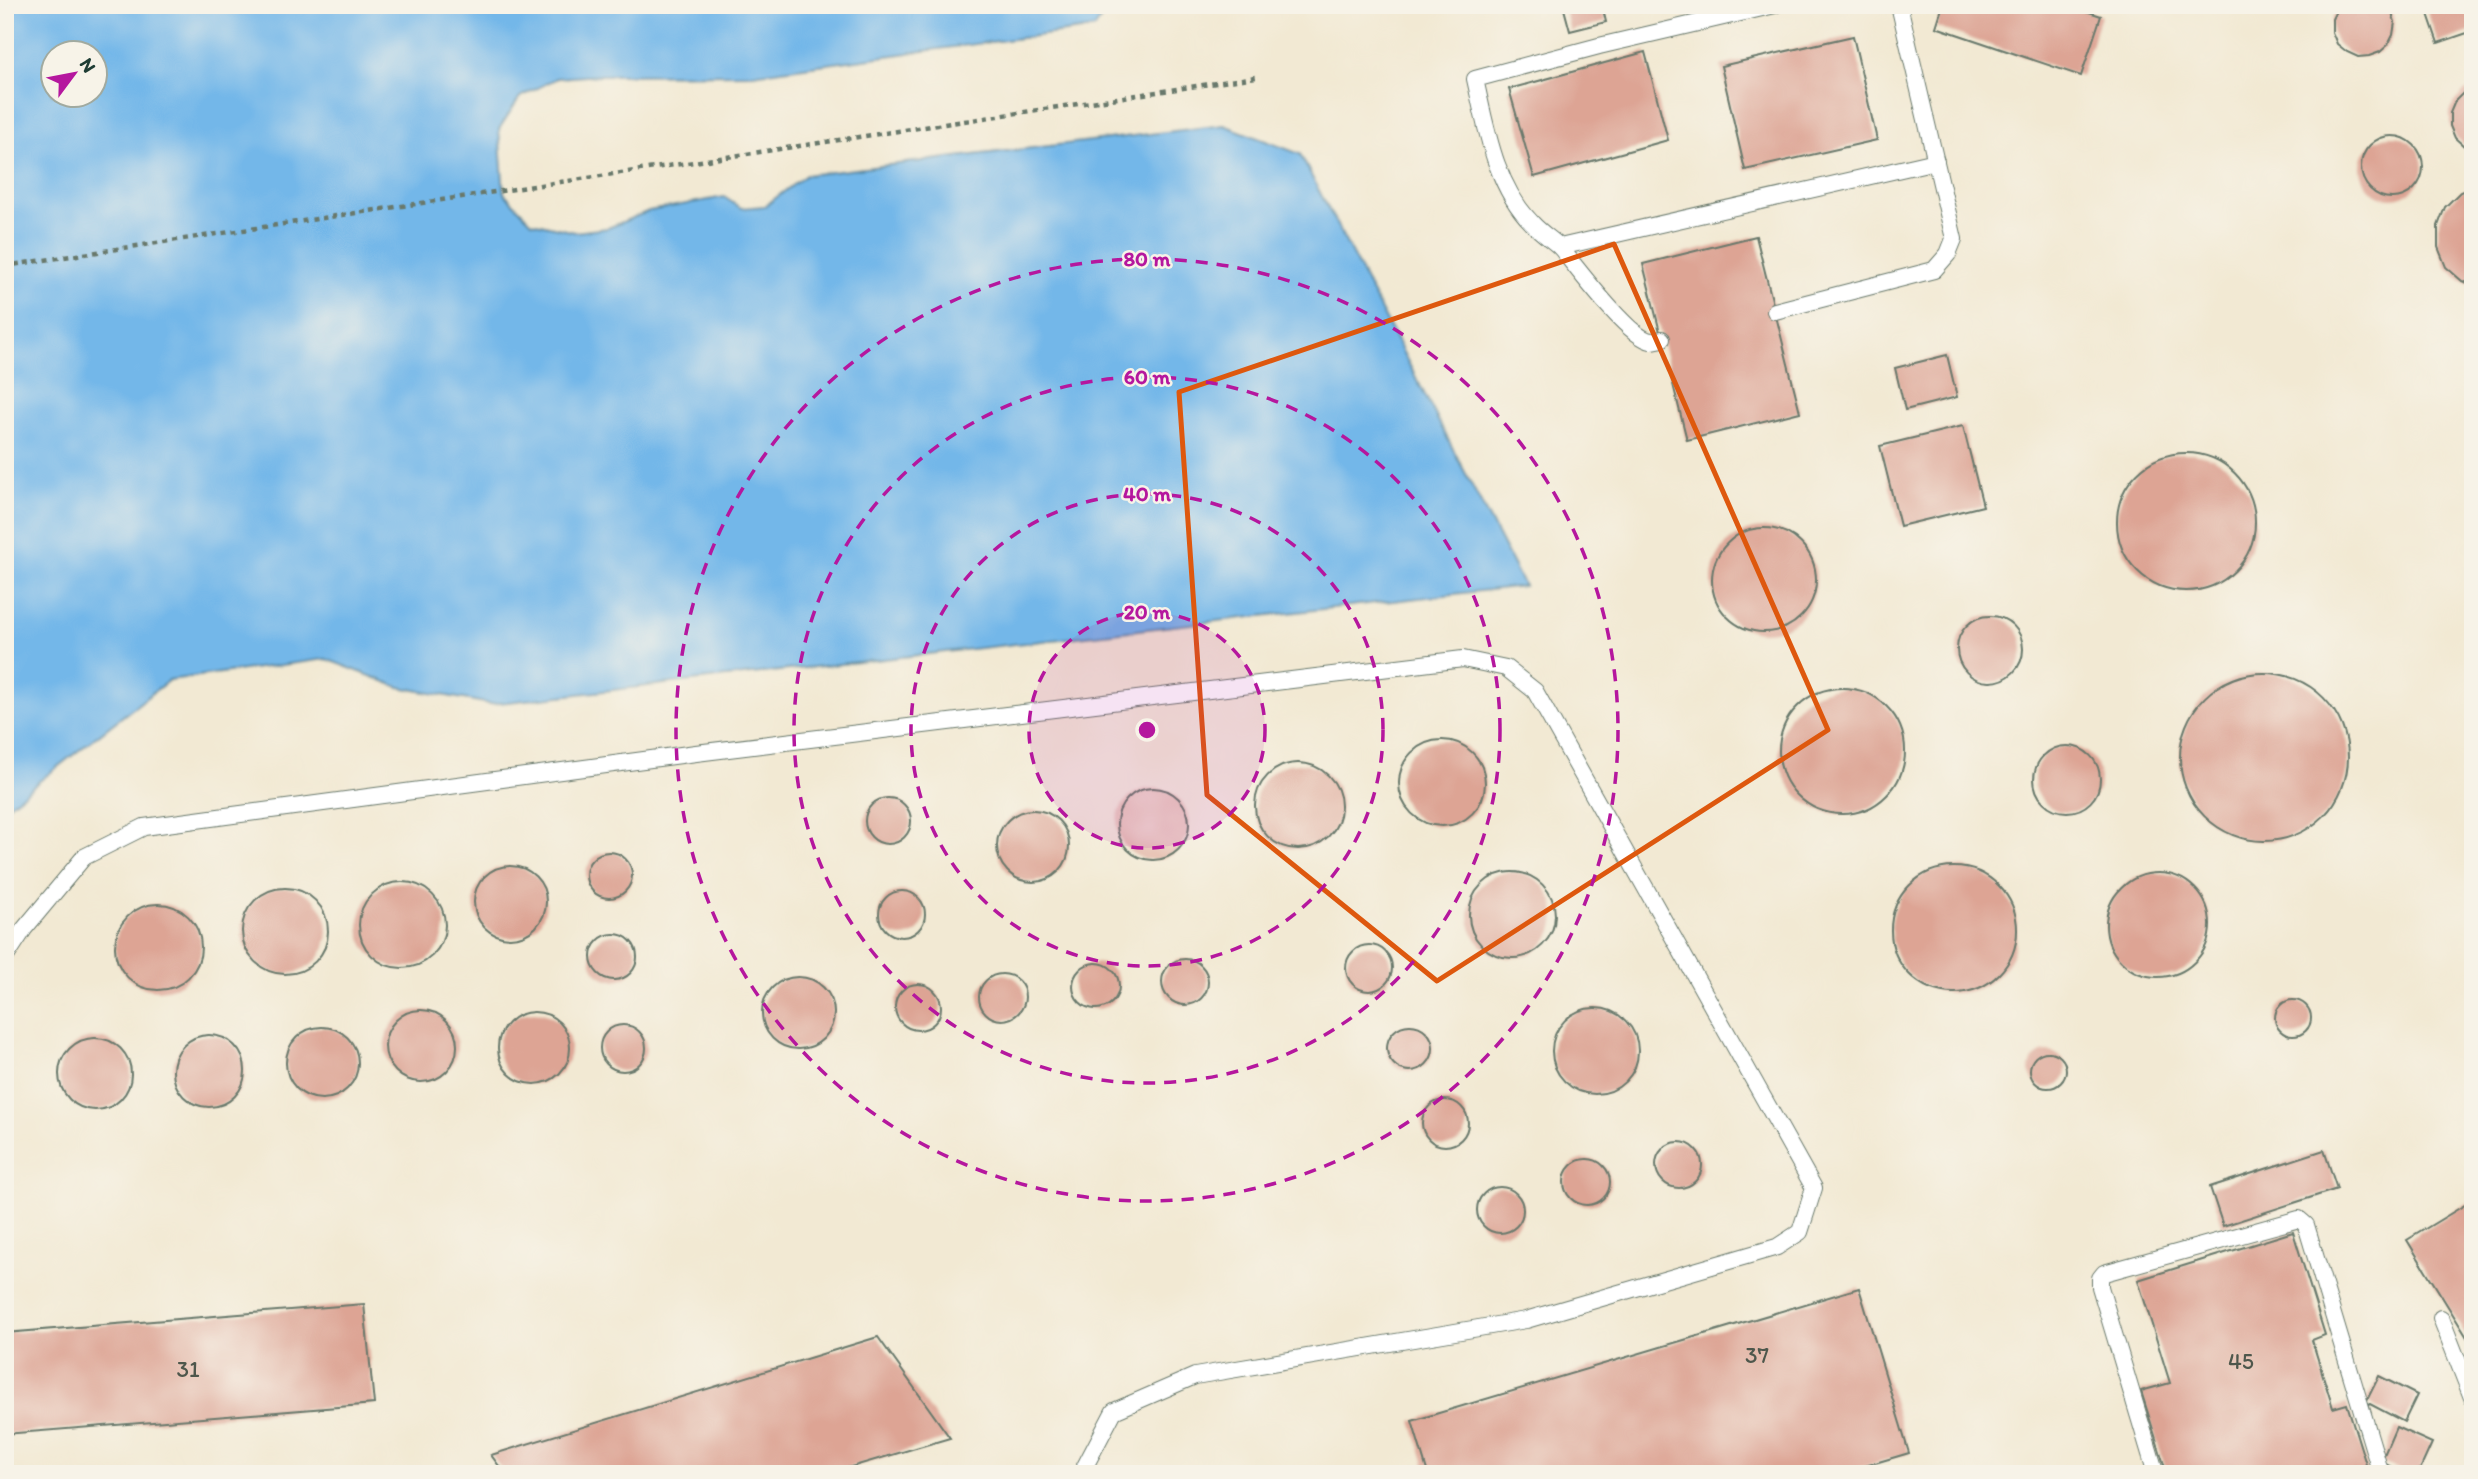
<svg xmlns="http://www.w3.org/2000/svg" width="2478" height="1479" font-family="Itim,sans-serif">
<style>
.water{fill:#73b7e9;stroke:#497a8e;stroke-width:2;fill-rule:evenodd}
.building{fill:#dda494}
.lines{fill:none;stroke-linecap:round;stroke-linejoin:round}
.service-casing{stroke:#69796c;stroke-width:18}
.path{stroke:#69796c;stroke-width:4.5;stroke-dasharray:5 5;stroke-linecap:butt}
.service{stroke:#fff;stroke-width:16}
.marked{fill:none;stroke:#de580e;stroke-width:5;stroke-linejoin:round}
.ring{fill:none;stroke:#b5179e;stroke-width:3.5;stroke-dasharray:12 9}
.labels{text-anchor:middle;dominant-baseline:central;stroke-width:5;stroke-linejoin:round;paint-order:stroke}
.number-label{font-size:23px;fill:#4e574c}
.centre{fill:#b5179e;stroke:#f7f3e8;stroke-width:3.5}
.ring-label{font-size:21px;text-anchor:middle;font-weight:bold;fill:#b5179e;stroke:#f7f3e8;stroke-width:5;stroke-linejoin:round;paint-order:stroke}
</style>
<rect width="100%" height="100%" fill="#f7f3e8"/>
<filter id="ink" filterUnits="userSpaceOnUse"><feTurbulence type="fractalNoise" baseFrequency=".0143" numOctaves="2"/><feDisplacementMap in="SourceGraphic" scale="14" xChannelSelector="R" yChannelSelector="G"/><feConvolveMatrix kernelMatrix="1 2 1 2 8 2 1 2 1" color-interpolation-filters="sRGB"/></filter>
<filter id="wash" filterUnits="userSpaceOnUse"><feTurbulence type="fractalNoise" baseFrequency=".00686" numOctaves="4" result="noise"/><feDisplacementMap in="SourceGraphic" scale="28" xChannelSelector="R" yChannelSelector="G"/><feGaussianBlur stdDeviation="1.57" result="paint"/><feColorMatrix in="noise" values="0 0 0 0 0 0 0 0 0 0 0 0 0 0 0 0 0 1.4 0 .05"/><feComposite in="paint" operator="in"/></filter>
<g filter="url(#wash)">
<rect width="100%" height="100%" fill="#f2e9d3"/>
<path class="water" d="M 5,5 L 1109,5 L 1095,28 L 752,74 L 601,75 L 557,78 L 520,97 L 499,129 L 504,193 L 532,222 L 575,232 L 608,228 L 649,211 L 724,197 L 741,208 L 765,206 L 806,175 L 1224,125 L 1300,154 L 1524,586 L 490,704 L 399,687 L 326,659 L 169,680 L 5,808 ZM 52,52 L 94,52 L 94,94 L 52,94 Z"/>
<g id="blocks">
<g class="building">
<polygon points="1563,5 1602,5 1606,22 1570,31"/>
<polygon points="1943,5 2068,5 2101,16 2081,76 1936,27"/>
<polygon points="2339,5 2387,5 2391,9 2395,22 2393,35 2388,45 2380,52 2369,56 2358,57 2347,52 2337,44 2332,32 2332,19"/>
<polygon points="2425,5 2473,5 2473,31 2438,43"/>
<polygon points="1853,36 1877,140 1745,170 1721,66"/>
<polygon points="1645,52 1668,140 1534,177 1509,89"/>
<polygon points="2473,89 2473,149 2464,146 2455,138 2450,126 2450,113 2455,101 2464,92"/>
<circle cx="2392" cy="167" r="31"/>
<polygon points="2473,187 2473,285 2462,281 2446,267 2438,247 2438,226 2445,207 2460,192"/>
<polygon points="1756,236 1800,412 1687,440 1643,264"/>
<polygon points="1947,355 1957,397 1905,410 1895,368"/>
<polygon points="1963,426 1983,506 1900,526 1880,446"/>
<circle cx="2186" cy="522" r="69"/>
<circle cx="1764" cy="580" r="52"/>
<circle cx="1990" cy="649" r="33"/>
<circle cx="2264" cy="757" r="84"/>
<circle cx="1842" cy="751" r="63"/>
<circle cx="1442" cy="783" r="43"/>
<circle cx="2067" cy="779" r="33"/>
<circle cx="1298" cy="806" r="43"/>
<circle cx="1153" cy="824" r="36"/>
<circle cx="888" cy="821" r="23"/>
<circle cx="1033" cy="846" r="36"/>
<circle cx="609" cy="875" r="23"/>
<circle cx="510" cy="902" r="36"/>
<circle cx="1954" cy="930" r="63"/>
<circle cx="1512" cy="915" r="43"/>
<circle cx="2158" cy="925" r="52"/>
<circle cx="402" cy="925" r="43"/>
<circle cx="285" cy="931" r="43"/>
<circle cx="902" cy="914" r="23"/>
<circle cx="158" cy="947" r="43"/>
<circle cx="614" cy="957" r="23"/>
<circle cx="1369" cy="968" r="23"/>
<circle cx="1185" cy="982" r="23"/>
<circle cx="1096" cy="986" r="23"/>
<circle cx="1002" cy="997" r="23"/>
<circle cx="798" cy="1013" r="36"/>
<circle cx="918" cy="1007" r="23"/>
<circle cx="2293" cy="1018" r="18"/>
<circle cx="1595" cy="1051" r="43"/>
<circle cx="421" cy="1046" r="36"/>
<circle cx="534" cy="1048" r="36"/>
<circle cx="1410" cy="1048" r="23"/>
<circle cx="623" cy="1048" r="23"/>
<circle cx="322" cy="1063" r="36"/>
<circle cx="209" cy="1071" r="36"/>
<circle cx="95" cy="1074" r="36"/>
<circle cx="2048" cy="1070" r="18"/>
<circle cx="1445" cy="1123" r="23"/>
<polygon points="6,1122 9,1133 5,1153 5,1122"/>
<circle cx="1679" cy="1165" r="23"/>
<polygon points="2324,1150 2337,1189 2223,1226 2210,1187"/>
<circle cx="1587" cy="1182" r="23"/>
<circle cx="1500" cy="1210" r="23"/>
<polygon points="2473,1200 2473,1347 2407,1240"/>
<polygon points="2293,1232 2325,1335 2312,1340 2333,1408 2347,1404 2369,1474 2167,1474 2141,1391 2170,1383 2138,1280"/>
<polygon points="1859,1288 1909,1453 1838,1474 1428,1474 1412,1421"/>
<polygon points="364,1304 374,1404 5,1434 5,1333"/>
<polygon points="878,1337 950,1438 827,1474 505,1474 491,1455"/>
<polygon points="2379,1376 2417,1395 2404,1422 2366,1402"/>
<polygon points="2396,1427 2432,1443 2418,1474 2406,1474 2381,1462"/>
</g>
</g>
</g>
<g filter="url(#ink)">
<use href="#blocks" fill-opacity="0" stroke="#69796c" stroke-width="2"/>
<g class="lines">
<defs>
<g id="service">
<path d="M 1775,5 L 1599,46 L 1475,79 C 1486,127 1495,186 1532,223 C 1540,232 1551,239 1560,247 L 1936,161"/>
<path d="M 1560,247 C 1576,267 1629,338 1651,341 C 1655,341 1658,340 1662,339"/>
<polyline points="1775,311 1934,270 1948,254 1954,239 1899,5"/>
<polyline points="5,958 24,929 84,857 144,827 696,753 1463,659 1506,668 1535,691 1814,1188 1800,1232 1777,1247 1526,1320 1195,1376 1114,1411 1081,1474"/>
<polyline points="2441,1318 2473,1400"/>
<polyline points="2156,1474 2100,1287 2100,1278 2104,1273 2299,1219 2306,1225 2381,1474"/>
</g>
</defs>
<use href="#service" class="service-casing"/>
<polyline class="path" points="5,266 1256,77"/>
<use href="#service" class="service"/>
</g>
</g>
<path class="marked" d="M 1614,244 L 1828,730 L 1437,981 L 1207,795 L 1179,392 Z"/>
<circle cx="1147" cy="730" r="118" fill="#b5179e" fill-opacity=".12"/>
<g class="ring">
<circle cx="1147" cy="730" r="118"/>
<circle cx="1147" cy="730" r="236"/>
<circle cx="1147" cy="730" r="353"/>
<circle cx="1147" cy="730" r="471"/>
</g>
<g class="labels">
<g class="number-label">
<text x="1757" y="1355">37</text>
<text x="2241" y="1361">45</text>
<text x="188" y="1369">31</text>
</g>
</g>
<circle cx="1147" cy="730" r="10" class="centre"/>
<g class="ring-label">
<text x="1147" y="266">80 m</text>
<text x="1147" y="384">60 m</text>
<text x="1147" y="501">40 m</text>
<text x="1147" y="619">20 m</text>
</g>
<rect width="2478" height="1479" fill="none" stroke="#f7f3e8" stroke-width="28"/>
<g transform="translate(74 74) rotate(58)"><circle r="33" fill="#f7f3e8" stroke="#a1aaa0" stroke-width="2"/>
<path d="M0-5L12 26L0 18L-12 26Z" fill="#b5179e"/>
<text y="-10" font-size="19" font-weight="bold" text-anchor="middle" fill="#1f3d34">N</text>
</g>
</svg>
